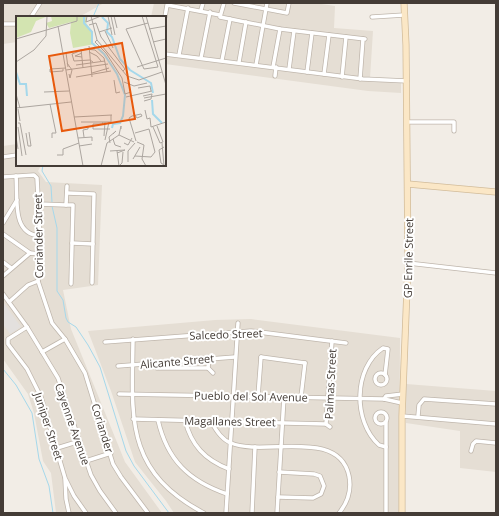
<svg xmlns="http://www.w3.org/2000/svg" width="499" height="516" font-family="'Open Sans',sans-serif">
<style>
.residential{fill:#e5ded4}
.parking{fill:#e3e0de}
.lines{fill:none;stroke-linecap:round;stroke-linejoin:round}
.stream{stroke:#a5d8eb;stroke-width:1}
.street-casing{stroke:#bfb6ac;stroke-width:5}
.secondary-casing{stroke:#d2bc9a;stroke-width:7}
.street{stroke:#fff;stroke-width:3.5}
.secondary{stroke:#fbe7c6;stroke-width:5.5}
.labels{text-anchor:middle;dominant-baseline:central;stroke-width:4;stroke-linejoin:round;paint-order:stroke}
.street-label{font-size:11px;fill:#443c36;stroke:#fff}
.inset-river{fill:none;stroke:#a5d8eb;stroke-width:2}
.inset-road{fill:none;stroke:#aca6a0;stroke-width:1}
.view{fill:#e8590c;fill-opacity:0.15;stroke:#e8590c;stroke-width:2}
.inset-edge{fill:none;stroke:#443c36;stroke-width:2}
</style>
<rect width="100%" height="100%" fill="#f2ede6"/>
<g class="residential">
<polygon points="3,3 104,3 79,17 17,17 17,42 3,44"/>
<polygon points="154,3 315,3 335,6 334,28 373,31 370,78 401,80 401,93 368,91 165,64 165,17 151,17"/>
<polygon points="17,144 17,165 41,165 38,171 46,182 102,185 98,285 63,290 71,329 125,462 162,513 56,513 51,473 43,461 34,413 28,394 3,359 3,146"/>
<polygon points="251,319 400,338 399,513 174,513 166,501 135,462 111,391 88,331 215,320"/>
<polygon points="406,384 496,391 496,472 460,468 460,431 406,423"/>
</g>
<polygon class="parking" points="3,302 21,327 10,334 3,324"/>
<g class="lines">
<g class="stream">
<polyline points="93,17 99,3"/>
<polyline points="43,165 42,171 51,186 52,202"/>
<polyline points="52,206 57,228 57,291 63,300 66,318 68,322 76,327 88,345 100,367 126,451 134,466 169,513"/>
<polyline points="3,369 16,385 32,413 39,459 49,486 53,513"/>
</g>
<defs>
<g id="street">
<polyline points="224,3 220,17 280,29 365,39"/>
<polyline points="234,3 287,13 289,3"/>
<polyline points="201,10 203,3"/>
<polyline points="31,17 40,3"/>
<polyline points="165,17 167,5 220,15"/>
<polyline points="372,17 404,15"/>
<polyline points="3,24 17,24"/>
<polyline points="165,54 363,79 407,81"/>
<polyline points="179,55 188,8"/>
<polyline points="201,58 210,12"/>
<polyline points="222,60 230,19"/>
<polyline points="239,62 246,22"/>
<polyline points="256,65 267,3"/>
<polyline points="273,67 280,29"/>
<polyline points="289,69 294,31"/>
<polyline points="307,72 312,33"/>
<polyline points="324,74 329,35"/>
<polyline points="275,76 276,67"/>
<polyline points="342,77 346,37"/>
<polyline points="360,79 363,39"/>
<polyline points="407,122 454,122 454,131"/>
<polyline points="3,157 17,155"/>
<path d="M 16,176 C 18,198 11,234 40,236"/>
<polyline points="3,177 34,175 37,178 40,236 38,281 52,323 65,339 85,373 113,464 121,477 148,513"/>
<polyline points="67,193 94,194 92,283"/>
<polyline points="39,204 66,205 67,186"/>
<polyline points="66,205 73,205 71,284"/>
<polyline points="3,223 17,200"/>
<polyline points="3,234 30,253"/>
<polyline points="72,243 93,244"/>
<polyline points="3,262 11,268"/>
<polyline points="408,263 496,273"/>
<polyline points="3,276 30,253 40,254"/>
<polyline points="3,294 27,327 58,378 91,475 100,491 116,513"/>
<polyline points="9,302 28,285 38,281"/>
<polyline points="27,327 8,339 8,344 27,369 41,397 65,478 74,496 86,513"/>
<path d="M 133,339 C 132,417 124,471 204,513"/>
<polyline points="105,342 251,331 346,343"/>
<polyline points="42,352 65,339"/>
<polyline points="261,357 305,363"/>
<polyline points="155,363 157,368 208,368 209,358"/>
<polyline points="118,366 235,357"/>
<polyline points="208,368 213,373"/>
<circle cx="381" cy="379" r="6"/>
<path d="M 385,375 L 388,349 L 383,348 C 353,368 353,422 379,445 L 386,447"/>
<polyline points="119,394 384,399 402,403"/>
<polyline points="258,396 261,357"/>
<polyline points="301,397 305,363"/>
<polyline points="384,399 386,396 403,394"/>
<circle cx="381" cy="418" r="6"/>
<polyline points="402,416 496,424"/>
<polyline points="418,416 419,405 424,399 496,404"/>
<polyline points="133,419 326,424"/>
<path d="M 158,420 C 167,460 189,481 227,494"/>
<path d="M 185,420 C 191,445 205,460 229,469"/>
<path d="M 211,421 C 215,429 222,440 231,443 C 263,457 339,427 349,476 C 352,491 348,502 339,513"/>
<polyline points="386,422 386,513"/>
<polyline points="330,427 326,424 332,341"/>
<polyline points="57,448 80,441"/>
<polyline points="471,451 473,444 476,441 496,443"/>
<polyline points="86,461 111,453"/>
<polyline points="65,479 66,499 69,513"/>
<polyline points="278,497 313,498 321,494 324,486 320,476 314,474 279,472"/>
<polyline points="226,513 238,323"/>
<polyline points="252,513 255,447"/>
<polyline points="277,513 284,397"/>
</g>
<g id="secondary">
<polyline points="408,184 496,192"/>
<polyline points="402,513 402,416 408,263 406,45 404,3"/>
</g>
</defs>
<use href="#street" class="street-casing"/>
<use href="#secondary" class="secondary-casing"/>
<use href="#street" class="street"/>
<use href="#secondary" class="secondary"/>
</g>
<g class="labels">
<g class="street-label">
<text transform="translate(38 236) rotate(-91)">Coriander Street</text>
<text transform="translate(408 258) rotate(-89)">GP Enrile Street</text>
<text transform="translate(226 334) rotate(-2)">Salcedo Street</text>
<text transform="translate(177 361) rotate(-5)">Alicante Street</text>
<text transform="translate(330 384) rotate(-87)">Palmas Street</text>
<text transform="translate(251 396) rotate(1)">Pueblo del Sol Avenue</text>
<text transform="translate(230 421) rotate(1)">Magallanes Street</text>
<text transform="translate(73 424) rotate(71)">Cayenne Avenue</text>
<text transform="translate(49 426) rotate(72)">Juniper Street</text>
<text transform="translate(103 428) rotate(73)">Coriander</text>
</g>
</g>
<g transform="translate(16 16)">
<rect width="150" height="150" fill="#f2ede6"/>
<path d="M 0,0 L 32,0 L 20,5 L 15,16 L 0,22 ZM 35,0 L 70,0 L 70,7 L 77,16 L 76,26 L 79,28 L 57,32 L 54,17 L 55,6 L 33,12 L 30,7 L 36,5 Z" fill="#d3e4b1"/>
<path class="inset-river" d="M 68,0 L 68,7 L 76,16 L 76,27 L 88,38 L 101,58 L 109,79 L 107,100 L 104,107 L 97,108 L 96,112M 86,1 L 92,7 L 91,16 L 96,21 L 104,43 L 114,54 L 135,67 L 137,77M 0,56 L 4,68 L 10,68 L 11,80M 136,84 L 137,98 L 146,107"/>
<path class="inset-road" d="M 71,0 L 70,6 L 85,0M 75,0 L 81,24 L 111,60 L 123,64 L 146,56M 92,0 L 96,19M 95,0 L 99,19M 98,0 L 101,12M 126,0 L 142,51M 130,0 L 150,69M 132,7 L 110,13 L 128,53 L 142,51M 73,9 L 80,7 L 85,21 L 109,53 L 107,55M 42,10 L 67,150M 133,13 L 150,10M 89,15 L 97,32M 83,16 L 96,12M 0,23 L 61,5 L 61,0M 81,24 L 79,26 L 90,37 L 106,62 L 109,78 L 115,76M 137,26 L 150,23M 73,30 L 76,61M 65,33 L 67,52M 73,36 L 81,40 L 85,45M 50,37 L 52,51M 66,37 L 59,40 L 66,41M 0,46 L 18,34 L 30,20 L 31,0M 77,46 L 74,44 L 58,45 L 56,38 L 69,33 L 79,34 L 88,42 L 91,56M 51,47 L 56,54 L 54,62 L 53,58M 60,49 L 89,45M 121,51 L 150,42M 47,53 L 47,55 L 34,56 L 34,53 L 50,52M 50,54 L 92,48M 76,57 L 93,52M 60,61 L 95,55M 98,64 L 100,77 L 104,76M 108,66 L 118,70 L 131,67M 122,72 L 134,70 L 135,75M 28,76 L 53,75M 0,78 L 4,92M 127,80 L 136,78 L 135,83 L 128,85M 110,81 L 136,75M 128,82 L 150,78M 34,88 L 40,117 L 36,117 L 36,122M 0,92 L 55,86M 2,93 L 4,105M 129,94 L 131,103 L 134,102 L 135,111 L 150,106M 119,99 L 121,102 L 126,100 L 125,98 L 116,100 L 113,102 L 120,125M 58,101 L 96,99M 65,106 L 87,106 L 86,109M 87,106 L 95,106 L 95,99M 2,107 L 4,107 L 10,139M 86,108 L 77,108 L 77,113 L 94,113M 2,111 L 6,140M 137,111 L 144,127 L 147,126 L 141,110M 10,117 L 12,130M 119,117 L 133,113 L 139,136 L 135,141 L 119,140M 103,119 L 118,126M 103,119 L 105,110 L 105,113M 88,120 L 89,106M 0,121 L 2,133M 68,121 L 67,114 L 72,113 L 72,111M 62,122 L 76,121 L 76,125M 97,123 L 99,129 L 105,131M 89,124 L 93,106M 121,126 L 128,129 L 126,143 L 130,150M 94,127 L 93,121 L 100,115 L 97,118M 108,127 L 112,129 L 116,122M 146,127 L 148,150M 12,130 L 15,130 L 13,116M 63,130 L 76,128M 148,131 L 143,134 L 145,147 L 148,149M 94,135 L 109,134 L 101,137M 101,135 L 103,150M 41,139 L 47,139 L 47,133 L 63,127M 117,143 L 124,131M 112,146 L 112,135 L 119,127M 104,149 L 106,147 L 107,136M 85,150 L 91,127 L 103,119"/>
<path class="view" d="M 106,27 L 119,103 L 46,115 L 33,40 Z"/>
<rect width="150" height="150" class="inset-edge"/>
</g>
<rect width="499" height="516" fill="none" stroke="#443c36" stroke-width="8"/>
</svg>
